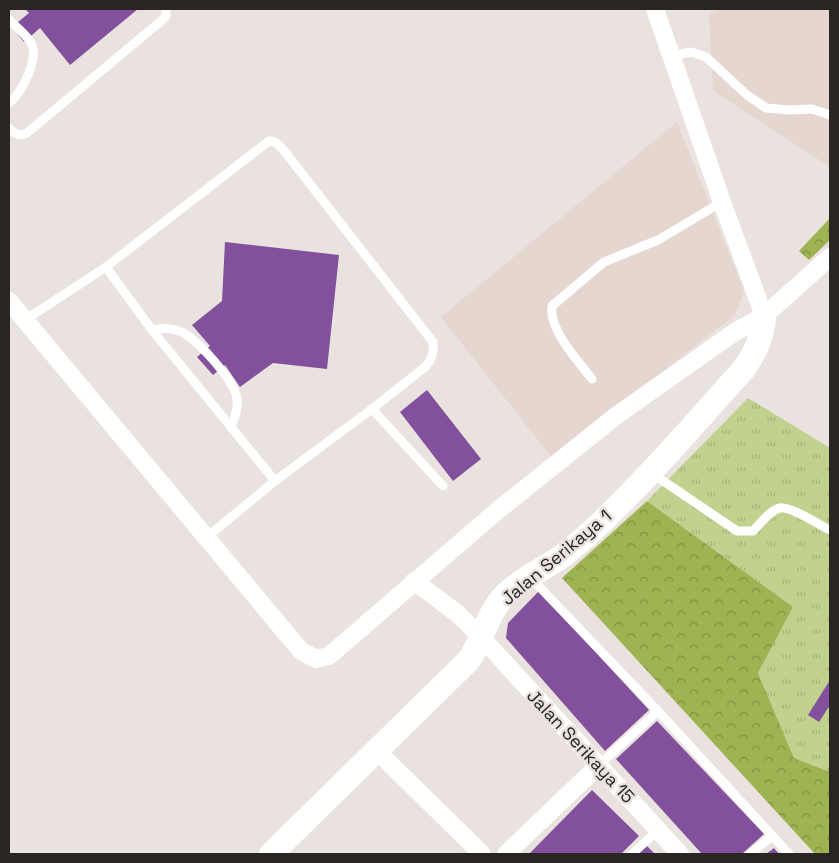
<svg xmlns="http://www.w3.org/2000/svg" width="839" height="863" font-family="'Space Grotesk',sans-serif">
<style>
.built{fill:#e5d6cf}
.grass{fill:url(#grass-tufts)}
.forest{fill:url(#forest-crowns)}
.building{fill:#82509c}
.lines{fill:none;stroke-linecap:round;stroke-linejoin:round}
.lane{stroke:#fff;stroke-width:9}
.street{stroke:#fff;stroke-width:18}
.secondary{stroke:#fff;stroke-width:24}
.labels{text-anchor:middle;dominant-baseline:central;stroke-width:5;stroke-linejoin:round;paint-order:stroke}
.street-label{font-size:18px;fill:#282523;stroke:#e9e2de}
</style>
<defs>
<pattern id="grass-tufts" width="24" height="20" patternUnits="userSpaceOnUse" patternTransform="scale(1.25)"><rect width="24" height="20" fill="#c1d28e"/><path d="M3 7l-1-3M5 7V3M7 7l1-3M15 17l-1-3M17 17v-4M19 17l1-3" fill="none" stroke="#a6b47a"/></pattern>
<pattern id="forest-crowns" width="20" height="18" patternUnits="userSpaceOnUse" patternTransform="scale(1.25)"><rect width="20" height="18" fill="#9eb351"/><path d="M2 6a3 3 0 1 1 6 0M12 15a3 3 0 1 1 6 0" fill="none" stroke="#819143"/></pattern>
</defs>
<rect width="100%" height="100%" fill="#e9e2de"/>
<g class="built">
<polygon points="719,9 830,9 830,167 713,91 709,14"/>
<polygon points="677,122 744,291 735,315 552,458 441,317"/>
</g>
<polygon class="grass" points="748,398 830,448 830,772 794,758 758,673 793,607 647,501"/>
<g class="forest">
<polygon points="830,218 830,240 809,260 799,251"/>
<polygon points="647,501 793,607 758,673 794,758 830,772 830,854 815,854 562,578"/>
</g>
<g class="building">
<polygon points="25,9 138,9 70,65 40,28 24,42 12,27 29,13"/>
<polygon points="225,242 339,255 327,369 273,363 240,387 225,365 213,375 197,357 210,346 192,325 222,301"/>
<polygon points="427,390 481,459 453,481 400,412"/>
<polygon points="539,591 649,710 605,751 506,638 508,623"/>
<polygon points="830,680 830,705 819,722 808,715"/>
<polygon points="657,721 764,834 742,854 702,854 616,759"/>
<polygon points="592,790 639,836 621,854 529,854"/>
<polygon points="647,846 655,854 638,854"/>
<polygon points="774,848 779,854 766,854"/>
</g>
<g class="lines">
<g class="lane">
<path d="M 9,20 C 16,27 26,34 31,43 C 40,58 21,94 9,103"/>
<polyline points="671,56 691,52 706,57 747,95 766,108 789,110 812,109 830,115"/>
<path d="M 9,128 C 14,134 19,137 27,133 L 161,21 L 166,16 L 166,9"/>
<polyline points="106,267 152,330 275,481"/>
<path d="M 25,320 L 106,267 L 269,141 L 275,142 L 282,148 L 433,342 C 434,353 432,359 425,367 L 372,409 L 275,481 L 207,537"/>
<path d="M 152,330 C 161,328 169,327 179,331 C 196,337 233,379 237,398 C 239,407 234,419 231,428"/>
<path d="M 592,379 C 579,362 548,329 552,306 L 604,262 L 658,240 L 722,202"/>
<polyline points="372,409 443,486"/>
<path d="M 650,472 L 737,531 L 753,531 C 760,524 770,510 780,508 C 791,506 819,525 830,530"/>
<polyline points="530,577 658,711 789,854"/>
<polyline points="598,766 658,711"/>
<polyline points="632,854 658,830"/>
<polyline points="750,854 772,836"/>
</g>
<g class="street">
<polyline points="655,9 722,202 764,316"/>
<polyline points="9,301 301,651 316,659 329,656 497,511 617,415 735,332 764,316 830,257"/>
<polyline points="414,581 458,614 482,638 680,854"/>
<polyline points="376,750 482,854"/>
<polyline points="506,854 598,766"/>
</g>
<path class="secondary" d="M 271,854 L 468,661 C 483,641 487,613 505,595 C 521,579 542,570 561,557 C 571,549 581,541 590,533 C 645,482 693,425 743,370 C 755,353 763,337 764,316"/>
</g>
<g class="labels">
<g class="street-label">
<text transform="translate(556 557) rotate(-40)">Jalan Serikaya 1</text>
<text transform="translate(581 746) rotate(47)">Jalan Serikaya 15</text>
</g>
</g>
<rect width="839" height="863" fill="none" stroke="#282523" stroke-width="20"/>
</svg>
